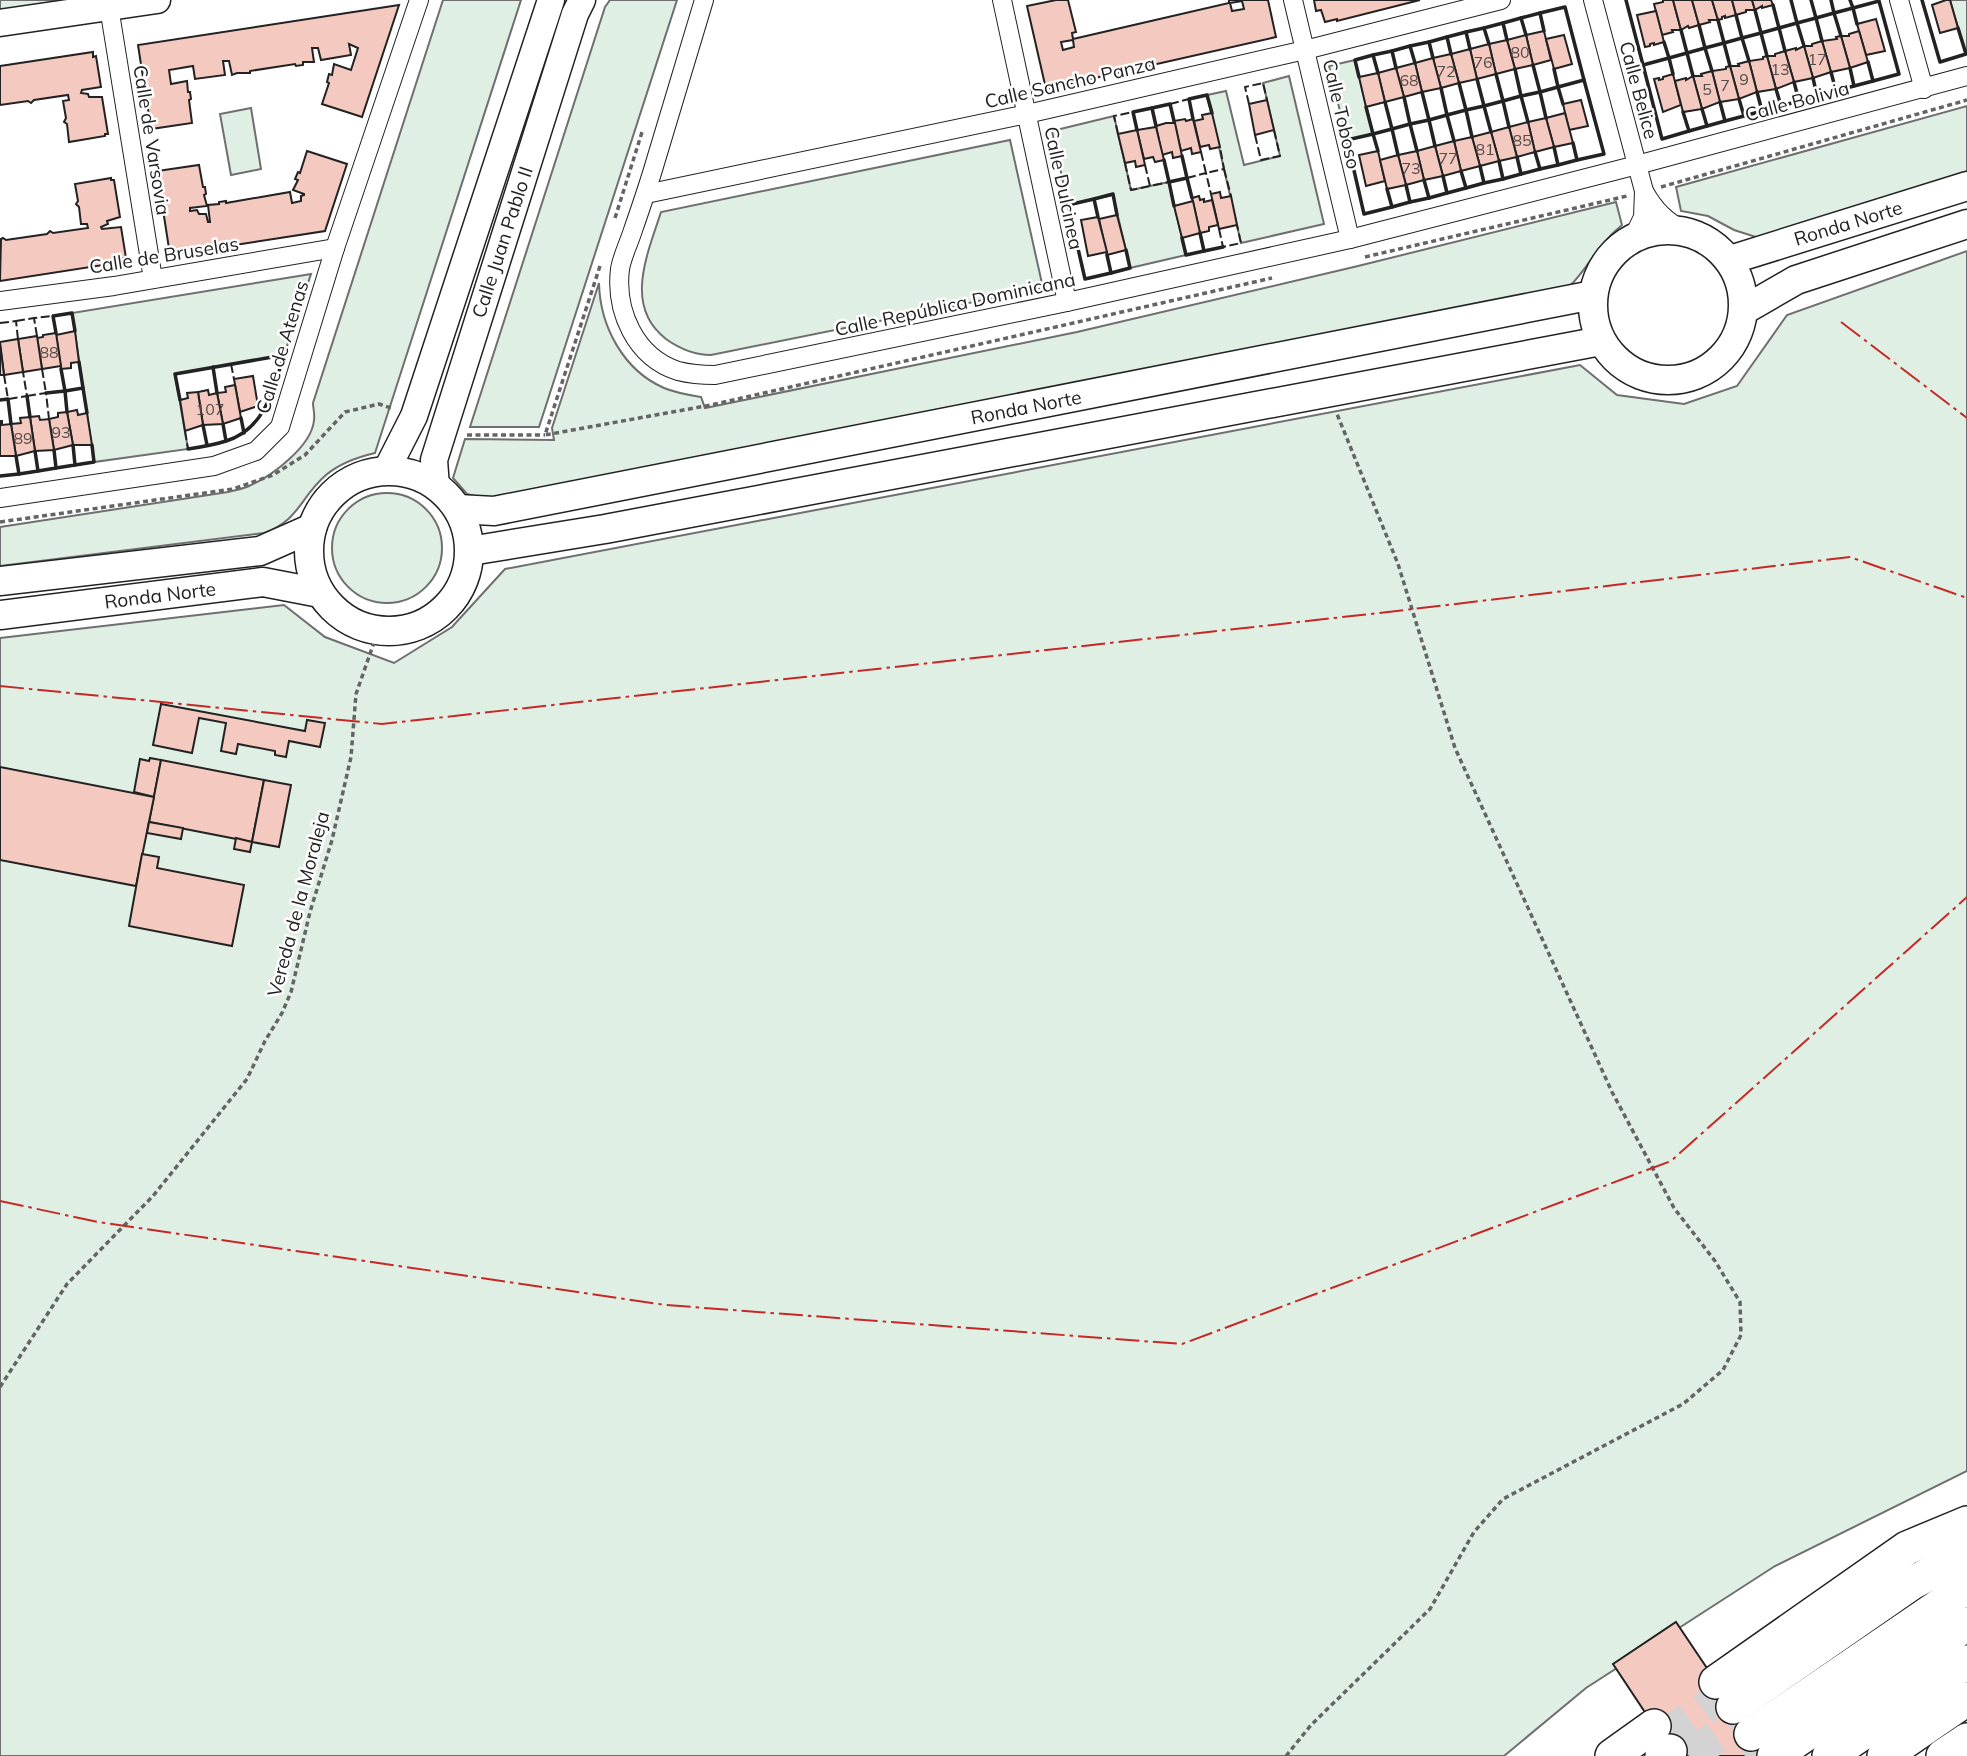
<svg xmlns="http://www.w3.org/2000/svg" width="1967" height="1756" font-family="Mulish,sans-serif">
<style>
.green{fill:#e0efe3;stroke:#6f6f6f;stroke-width:2}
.building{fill:#f3c9c0;stroke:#222;stroke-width:2;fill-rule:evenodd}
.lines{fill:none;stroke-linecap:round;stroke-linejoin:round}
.highway-tunnel{stroke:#d3d3d3;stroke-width:33;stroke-dasharray:33 17;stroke-linecap:butt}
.street-casing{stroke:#222;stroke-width:20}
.secondary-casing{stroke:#222;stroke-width:29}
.primary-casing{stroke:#222;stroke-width:31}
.highway-casing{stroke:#222;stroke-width:36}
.path{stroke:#646464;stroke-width:3.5;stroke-dasharray:5 3.5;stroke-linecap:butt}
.street{stroke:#fff;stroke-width:18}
.secondary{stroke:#fff;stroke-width:26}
.primary{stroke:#fff;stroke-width:28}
.highway{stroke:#fff;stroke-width:33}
.fence{stroke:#222;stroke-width:2;stroke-dasharray:9 3.5;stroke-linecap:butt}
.wall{stroke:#222;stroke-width:3.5}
.power{stroke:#c62828;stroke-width:2;stroke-dasharray:24 5 3.5 5;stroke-linecap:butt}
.labels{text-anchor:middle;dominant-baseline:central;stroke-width:5;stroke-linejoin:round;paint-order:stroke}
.number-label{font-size:16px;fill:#564c4a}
.street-label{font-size:19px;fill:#222;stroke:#fff}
</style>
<rect width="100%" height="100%" fill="#fff"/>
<g class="green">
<polygon points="0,0 66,0 0,10"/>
<path d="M 443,0 L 521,0 L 375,453 C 358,457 340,463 326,475 C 300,497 300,520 264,533 L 0,566 L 0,527 L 228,492 C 235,490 243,489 249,486 C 272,476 312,446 314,420 C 315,414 313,408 313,403 Z"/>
<polygon points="610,0 677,0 539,427 470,427 605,7"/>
<polygon points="1950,0 1967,0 1967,54 1966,54"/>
<polygon points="1355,60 1373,134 1347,140 1329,66"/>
<polygon points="1289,76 1324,224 1241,243 1207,95 1226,91 1244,165 1280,156 1263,83"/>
<polygon points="1967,106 1967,176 1759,238 1734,230 1708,216 1681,211 1676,187"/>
<polygon points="251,108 261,169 231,175 220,114"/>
<polygon points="1114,116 1131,190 1169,182 1186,255 1130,268 1113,195 1068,205 1052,131"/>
<path d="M 1010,140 L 1043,288 L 711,355 C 694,355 680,349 666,339 C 623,306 648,253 661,212 Z"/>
<path d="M 1616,202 L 1622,225 C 1597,245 1590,266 1569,287 L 485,499 L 467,494 L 453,478 L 465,439 L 554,440 L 552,428 L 599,283 C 600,326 623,370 664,388 C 676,393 689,395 701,397 L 705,408 L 1077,332 L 1358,266 Z"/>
<polygon points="1967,251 1967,1471 1775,1566 1586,1688 1504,1756 0,1756 0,638 284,605 325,637 394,663 452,627 505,569 1580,365 1617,395 1684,404 1737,386 1787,315"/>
<polygon points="311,274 284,355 175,374 188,449 94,462 72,313"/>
<circle cx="387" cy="548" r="55"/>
</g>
<g class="building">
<path d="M 1056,0 L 1068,0 L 1076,32 L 1072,33 L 1073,39 L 1229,3 L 1229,0 L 1268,0 L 1276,37 L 1046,89 L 1027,6 ZM 1242,1 L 1244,9 L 1232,11 L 1230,3 ZM 1073,40 L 1074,47 L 1063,50 L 1061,42 Z"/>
<polygon points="1314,0 1420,0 1337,21 1337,19 1325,22 1321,10 1316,11"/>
<polygon points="1663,0 1673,0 1681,30 1672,30 1673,32 1662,35 1654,4 1663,2"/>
<polygon points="1673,0 1692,0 1699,25 1689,28 1688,26 1681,30"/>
<polygon points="1692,0 1712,0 1718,20 1709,20 1710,22 1699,25"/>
<polygon points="1712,0 1732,0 1736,15 1725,18 1725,16 1722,17 1722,19 1718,20"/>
<polygon points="1732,0 1752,0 1755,10 1746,10 1746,12 1736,15"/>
<polygon points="1752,0 1771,0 1773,5 1762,8 1762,6 1755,10"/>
<polygon points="1946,0 1950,0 1958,28 1940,33 1932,5"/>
<polygon points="399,5 362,117 322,104 329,83 327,82 329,74 332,75 334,64 351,70 358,48 349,44 351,55 321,60 318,48 312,48 314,62 303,62 303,65 296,66 295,64 250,71 250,73 237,73 232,75 229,61 223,61 225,75 195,79 193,66 169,70 171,84 187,81 188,92 190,92 191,99 189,100 192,123 151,129 138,45"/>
<polygon points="1656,11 1664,42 1654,45 1654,43 1650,44 1650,46 1645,47 1637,15"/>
<polygon points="1876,19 1885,51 1866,55 1857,24"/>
<polygon points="1544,31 1551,60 1533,65 1526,35"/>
<polygon points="1859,31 1868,62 1850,68 1841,36 1849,36 1849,34"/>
<polygon points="1526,35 1533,65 1515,69 1507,40"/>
<polygon points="1564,35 1572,64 1554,69 1546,39"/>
<polygon points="1841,36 1850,68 1831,72 1822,41 1837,39 1836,37"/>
<polygon points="1507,40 1515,69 1496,74 1489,44"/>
<polygon points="1822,41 1831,72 1813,78 1804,46 1812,46 1812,44"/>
<polygon points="1489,44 1496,74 1477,79 1470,49"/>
<polygon points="1804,46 1813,78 1794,82 1785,51 1796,48 1796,50"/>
<polygon points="1470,49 1477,79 1459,83 1451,54"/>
<polygon points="1785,51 1794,82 1776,89 1767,56 1775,56 1775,54"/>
<polygon points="93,52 93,57 96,56 101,87 82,90 81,93 88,94 89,97 102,97 108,134 105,134 105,136 69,142 67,124 64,122 66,118 63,101 69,100 68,95 34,100 31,103 28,101 0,105 0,66"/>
<polygon points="1451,54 1459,83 1441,88 1433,58"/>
<polygon points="1767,56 1776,89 1757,92 1749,61 1763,59 1763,57"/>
<polygon points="1433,58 1441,88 1422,92 1415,63"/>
<polygon points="1749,61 1757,92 1739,99 1730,66 1739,66 1738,64"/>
<polygon points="1415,63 1422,92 1404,97 1396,68"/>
<polygon points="1730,66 1739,99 1720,102 1712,71 1726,69 1726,67"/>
<polygon points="1396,68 1404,97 1385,102 1378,73"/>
<polygon points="1712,71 1720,102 1702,109 1693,76 1702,76 1701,74"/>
<polygon points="1378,73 1385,102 1366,107 1359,77"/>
<polygon points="1673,74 1681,105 1663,112 1654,79 1659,78 1659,80 1663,79 1663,77"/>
<polygon points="1693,76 1702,109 1683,112 1675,81 1686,78 1686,80"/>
<polygon points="1267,100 1274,130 1255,135 1249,104"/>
<polygon points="1581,100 1588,126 1569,130 1563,104"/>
<polygon points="1212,113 1220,147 1210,149 1209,145 1200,147 1194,121 1203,119 1202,115"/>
<polygon points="1565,113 1573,143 1554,147 1546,118"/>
<polygon points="1546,118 1554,147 1535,152 1528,122"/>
<polygon points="1185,119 1186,121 1193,119 1201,152 1192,154 1191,148 1181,151 1174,121"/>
<polygon points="1528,122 1535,152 1517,157 1509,127"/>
<polygon points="1166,123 1175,123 1182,156 1173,158 1172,152 1162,155 1156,126"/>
<polygon points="1156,127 1164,160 1155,162 1153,157 1144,159 1137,130"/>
<polygon points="1509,127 1517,157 1499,161 1491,132"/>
<polygon points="1137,130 1145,165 1136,167 1135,161 1125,163 1118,134"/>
<polygon points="1491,132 1499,161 1480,166 1472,137"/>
<polygon points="1472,137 1480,166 1461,171 1454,141"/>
<polygon points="1454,141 1461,171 1443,176 1435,146"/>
<polygon points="1435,146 1443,176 1424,180 1417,151"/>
<polygon points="307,151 347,164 325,231 170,255 157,171 199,165 203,187 205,187 206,194 204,195 207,206 190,208 190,211 197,210 199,214 206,214 208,222 210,222 208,205 219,204 219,202 226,201 226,203 290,192 292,203 301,201 301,196 304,195 304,194 293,190 298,180 295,179 298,172 300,173"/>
<polygon points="1378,151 1385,181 1366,186 1359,155"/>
<polygon points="1417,151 1424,180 1406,185 1398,155"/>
<polygon points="1398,155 1406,185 1387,189 1380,160"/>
<polygon points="111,178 111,180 114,180 120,217 107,221 108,224 101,227 102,229 121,227 126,258 123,258 123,262 0,281 1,239 3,238 6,240 47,234 50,231 53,233 88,228 87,224 81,224 79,207 76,204 78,201 75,184"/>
<polygon points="1220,192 1221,198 1231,196 1237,225 1219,229 1211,194"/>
<polygon points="1199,196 1200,200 1204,199 1204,202 1212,200 1218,225 1209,227 1209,231 1200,233 1192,198"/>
<polygon points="1193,201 1200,233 1182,238 1174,206"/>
<polygon points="1117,215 1126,250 1107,255 1099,219"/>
<polygon points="1098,217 1107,252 1088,256 1081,220"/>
<polygon points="75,331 79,362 71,363 71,368 61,369 56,335"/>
<polygon points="56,333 61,366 42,369 37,338 43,337 43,335"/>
<polygon points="37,336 42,369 23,372 18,339"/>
<polygon points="18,339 23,372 4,375 0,342"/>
<polygon points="0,345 4,375 0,375"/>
<polygon points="253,376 258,406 240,412 234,379"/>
<polygon points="235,385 241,418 223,424 217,393 226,392 225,387"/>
<polygon points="208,390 209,395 217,393 223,424 203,425 198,392"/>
<polygon points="198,392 203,425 185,431 180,400 188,398 187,393"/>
<polygon points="77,410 78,415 87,413 92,445 73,445 67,412"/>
<polygon points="67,412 73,445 54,450 49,419 58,417 58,413"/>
<polygon points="39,416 40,420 49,419 54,450 35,451 30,417"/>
<polygon points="30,417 35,451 16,456 11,424 21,423 20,418"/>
<polygon points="0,421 2,421 2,425 11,424 16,456 0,456"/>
<polygon points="161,704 305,731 307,720 325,723 320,747 289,741 286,757 275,755 275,751 238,744 236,754 221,751 226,723 199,718 192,753 153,745"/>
<polygon points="150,758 161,760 154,797 134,792 140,759 149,761"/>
<polygon points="161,760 264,780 252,842 149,822"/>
<polygon points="0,767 154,797 136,886 0,860"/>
<polygon points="264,780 291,785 279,847 252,842"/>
<polygon points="149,822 183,828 181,839 147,833"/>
<polygon points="236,838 252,842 250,852 234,849"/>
<polygon points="142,854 159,857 157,868 244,885 232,946 129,926"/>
<polygon points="1676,1622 1766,1756 1674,1756 1613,1664"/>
</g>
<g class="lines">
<g class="highway-tunnel">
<polyline points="1662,1738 1724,1694"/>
<polyline points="1689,1756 1742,1720"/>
<polyline points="1745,1756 1759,1746"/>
</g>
<defs>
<g id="street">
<path d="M 704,0 C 688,54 671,109 655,163 C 648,187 640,210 632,233 C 628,245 622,257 620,269 C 615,311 635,357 678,371 C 690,374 703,375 715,375 L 1067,302 L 1350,239 L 1637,165 L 1967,76"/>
<polyline points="1002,0 1067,302"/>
<polyline points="1293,0 1350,239"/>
<path d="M 1593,0 L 1644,191 C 1655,211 1667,222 1686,232"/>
<polyline points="1899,0 1924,89"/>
<polyline points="109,7 153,279"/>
<polyline points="646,194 1027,114 1305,50 1501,0"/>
<polyline points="1632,240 1643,217 1644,191"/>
<polyline points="0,301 114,286 335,248"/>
<polyline points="0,498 214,466 256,451 280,427 335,248 419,0"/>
</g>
<g id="secondary">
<polyline points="0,23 157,0"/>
<polyline points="386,471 414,416 551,0"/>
<polyline points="436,487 434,460 575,14 582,0"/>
</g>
<g id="primary">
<circle cx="1668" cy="305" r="75"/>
<polyline points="1730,260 1967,186"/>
<polyline points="1744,310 1796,280 1967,224"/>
<circle cx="389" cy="551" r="80"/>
<polyline points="458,509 494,511 1593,295"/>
<polyline points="470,551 605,529 1601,341"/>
<polyline points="0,581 260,551 312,528"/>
<polyline points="0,615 263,582 320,593"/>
</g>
<g id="highway">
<polyline points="1716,1682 1907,1548 1967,1523"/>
<polyline points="1733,1707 1912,1583 1967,1554"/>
<polyline points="1751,1734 1967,1587"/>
<polyline points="1612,1756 1654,1726"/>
<polyline points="1662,1756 1670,1751"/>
<polyline points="1774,1756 1967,1624"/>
<polyline points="1829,1756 1967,1662"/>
<polyline points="1884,1756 1967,1699"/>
<polyline points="1943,1756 1967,1740"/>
</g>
</defs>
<use href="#street" class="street-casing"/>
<use href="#secondary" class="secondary-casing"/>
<use href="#primary" class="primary-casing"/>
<use href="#highway" class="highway-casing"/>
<g class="path">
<polyline points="1661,187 1967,100"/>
<polyline points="615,218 643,129"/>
<polyline points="1365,257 1627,196"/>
<polyline points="600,266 545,435 711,405 1272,278"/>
<polyline points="467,435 545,435"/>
<polyline points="0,522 233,489 273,475 305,455 345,412 379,404 394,409"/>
<polyline points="0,1387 67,1284 153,1196 247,1079 265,1041 282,1013 291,992 310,912 332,840 351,757 356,694 378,631"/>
<polyline points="1286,1756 1311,1725 1430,1609 1474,1532 1503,1499 1683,1404 1723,1370 1741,1335 1740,1302 1715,1261 1674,1208 1612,1092 1455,748 1398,564 1337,414"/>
</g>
<use href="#street" class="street"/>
<use href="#secondary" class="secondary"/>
<use href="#primary" class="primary"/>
<use href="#highway" class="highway"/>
<g class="fence">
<polyline points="1170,104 1189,99"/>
<polyline points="1249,104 1245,87 1263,83 1267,100"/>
<polyline points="1118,134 1114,116 1133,112"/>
<polyline points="1255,135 1261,160 1280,156 1274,130"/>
<polyline points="1201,152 1206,173 1224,169 1220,147"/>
<polyline points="1125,163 1131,190 1150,186"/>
<polyline points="1145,165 1150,186 1169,182"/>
<polyline points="1224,169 1231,196"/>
<polyline points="1187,178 1206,173 1211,194"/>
<polyline points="1219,229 1223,247 1241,243 1237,225"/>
<polyline points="16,321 34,318"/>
<polyline points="0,323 16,321 18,339"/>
<polyline points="37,336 34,318 53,316"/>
<polyline points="231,364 234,379"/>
<polyline points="42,369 46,393"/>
<polyline points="4,375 8,399 27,396 23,372"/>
<polyline points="27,396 46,393 49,419"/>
<polyline points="185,431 188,449"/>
</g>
<g class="wall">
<polyline points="1626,0 1643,65"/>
<polyline points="1791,0 1797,23 1816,18 1822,41"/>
<polyline points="1811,0 1816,18 1834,13 1841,36"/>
<polyline points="1831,0 1834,13 1853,8 1857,24"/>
<polyline points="1850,0 1853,8 1879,1 1899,74 1873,81"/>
<polyline points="1922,0 1940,62 1966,54 1958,28"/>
<polyline points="1773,5 1779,28 1797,23 1804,46"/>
<polyline points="1755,10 1761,33 1779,28 1785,51"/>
<polyline points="1736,15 1742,38 1761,33 1767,56"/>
<polyline points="1718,20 1724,43 1742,38 1749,61"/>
<polyline points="1699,25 1705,48 1724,43 1730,66"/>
<polyline points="1681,30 1687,53 1705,48 1712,71"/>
<polyline points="1544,31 1540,13 1565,7 1584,80"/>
<polyline points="1526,35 1521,18 1540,13"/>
<polyline points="1507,40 1503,23 1521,18"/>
<polyline points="1664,42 1669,58 1687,53 1693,76"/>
<polyline points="1489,44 1484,28 1503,23"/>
<polyline points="1470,49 1466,32 1484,28"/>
<polyline points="1451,54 1447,37 1466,32"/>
<polyline points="1433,58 1429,42 1447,37"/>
<polyline points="1415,63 1410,46 1429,42"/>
<polyline points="1533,65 1540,92 1558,87 1563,104"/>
<polyline points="1396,68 1392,51 1410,46"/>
<polyline points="1515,69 1521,96 1540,92 1546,118"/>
<polyline points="1554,69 1558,87 1584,80 1604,154 1577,160"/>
<polyline points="1378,73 1373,55 1392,51"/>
<polyline points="1496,74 1503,101 1521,96 1528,122"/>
<polyline points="1673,74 1669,58 1643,65 1662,139 1689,131 1683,112"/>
<polyline points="1359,77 1355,60 1373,55"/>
<polyline points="1477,79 1484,106 1503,101 1509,127"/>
<polyline points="1459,83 1466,110 1484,106 1491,132"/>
<polyline points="1854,86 1873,81 1868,62"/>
<polyline points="1441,88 1447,115 1466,110 1472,137"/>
<polyline points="1836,91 1854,86 1850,68"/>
<polyline points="1422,92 1429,120 1447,115 1454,141"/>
<polyline points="1817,96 1836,91 1831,72"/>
<polyline points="1404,97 1410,124 1429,120 1435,146"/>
<polyline points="1799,101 1817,96 1813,78"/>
<polyline points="1385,102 1392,129 1410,124 1417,151"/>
<polyline points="1781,106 1799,101 1794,82"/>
<polyline points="1366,107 1373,134 1392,129 1398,155"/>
<polyline points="1762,111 1781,106 1776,89"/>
<polyline points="1744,116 1762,111 1757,92"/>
<polyline points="1193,119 1189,99 1207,95 1212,113"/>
<polyline points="1725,121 1744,116 1739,99"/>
<polyline points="1156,126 1152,108 1170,104 1174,121"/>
<polyline points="1707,126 1725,121 1720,102"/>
<polyline points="1137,130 1133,112 1152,108"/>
<polyline points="1689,131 1707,126 1702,109"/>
<polyline points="1378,151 1373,134 1347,140 1364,214 1392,207 1387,189"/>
<polyline points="1182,156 1187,178"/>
<polyline points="1164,160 1169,182"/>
<polyline points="1558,165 1577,160 1573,143"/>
<polyline points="1540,169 1558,165 1554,147"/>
<polyline points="1521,174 1540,169 1535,152"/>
<polyline points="1503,179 1521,174 1517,157"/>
<polyline points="1484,183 1503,179 1499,161"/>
<polyline points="1466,188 1484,183 1480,166"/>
<polyline points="1447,193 1466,188 1461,171"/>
<polyline points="1429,198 1447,193 1443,176"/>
<polyline points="1094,199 1113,194 1117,215"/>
<polyline points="1410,202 1429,198 1424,180"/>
<polyline points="1174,206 1169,182 1187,178 1192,198"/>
<polyline points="1392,207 1410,202 1406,185"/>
<polyline points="1098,217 1094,199 1068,205 1085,279 1111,273 1107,255"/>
<polyline points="1182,238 1186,255 1204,251 1200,233"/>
<polyline points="1204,251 1223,247"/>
<polyline points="1111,273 1130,268 1126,250"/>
<polyline points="56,333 53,316 72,313 75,331"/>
<polyline points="213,367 217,393"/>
<polyline points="61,369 65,391 83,388 79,362"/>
<polyline points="83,388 87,413"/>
<polyline points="46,393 65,391 67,412"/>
<polyline points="27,396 30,417"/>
<polyline points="0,400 8,399 11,424"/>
<path d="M 180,400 L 175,374 L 284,355 C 273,390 265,429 226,441 C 214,445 201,447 188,449"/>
<polyline points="241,418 244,433"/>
<polyline points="223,424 226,441"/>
<polyline points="203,425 207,445"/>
<polyline points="75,465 94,462 92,445"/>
<polyline points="56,468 75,465 73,445"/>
<polyline points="38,471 56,468 54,450"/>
<polyline points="19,474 38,471 35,451"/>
<polyline points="0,476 19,474 16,456"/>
</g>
<g class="power">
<polyline points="1841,322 1967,418"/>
<polyline points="0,686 382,724 1388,612 1850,557 1967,598"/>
<polyline points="0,1201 98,1222 666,1305 1182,1344 1671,1161 1967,897"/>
</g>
</g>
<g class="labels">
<g class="number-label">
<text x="1520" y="52">80</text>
<text x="1817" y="59">17</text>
<text x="1483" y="62">76</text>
<text x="1780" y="69">13</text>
<text x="1446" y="71">72</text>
<text x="1744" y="79">9</text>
<text x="1409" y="80">68</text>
<text x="1725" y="85">7</text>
<text x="1707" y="89">5</text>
<text x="1522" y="140">85</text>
<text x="1485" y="149">81</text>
<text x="1448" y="158">77</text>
<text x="1411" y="168">73</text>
<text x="49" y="352">88</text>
<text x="210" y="409">107</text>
<text x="61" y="432">93</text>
<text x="23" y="438">89</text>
</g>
<g class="street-label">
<text transform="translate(1070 82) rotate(-13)">Calle Sancho Panza</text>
<text transform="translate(1639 90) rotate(75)">Calle Belice</text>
<text transform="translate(1797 101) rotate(-15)">Calle Bolivia</text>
<text transform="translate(1342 114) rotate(77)">Calle Toboso</text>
<text transform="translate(152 140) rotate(81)">Calle de Varsovia</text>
<text transform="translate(1064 188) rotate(78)">Calle Dulcinea</text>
<text transform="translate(1848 223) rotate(-17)">Ronda Norte</text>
<text transform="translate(502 242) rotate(-72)">Calle Juan Pablo II</text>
<text transform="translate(164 255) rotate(-9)">Calle de Bruselas</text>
<text transform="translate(955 304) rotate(-12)">Calle República Dominicana</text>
<text transform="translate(282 347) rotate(-73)">Calle de Atenas</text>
<text transform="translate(1026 407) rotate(-11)">Ronda Norte</text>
<text transform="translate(160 595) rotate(-7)">Ronda Norte</text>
<text transform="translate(298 904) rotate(-75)">Vereda de la Moraleja</text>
</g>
</g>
</svg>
